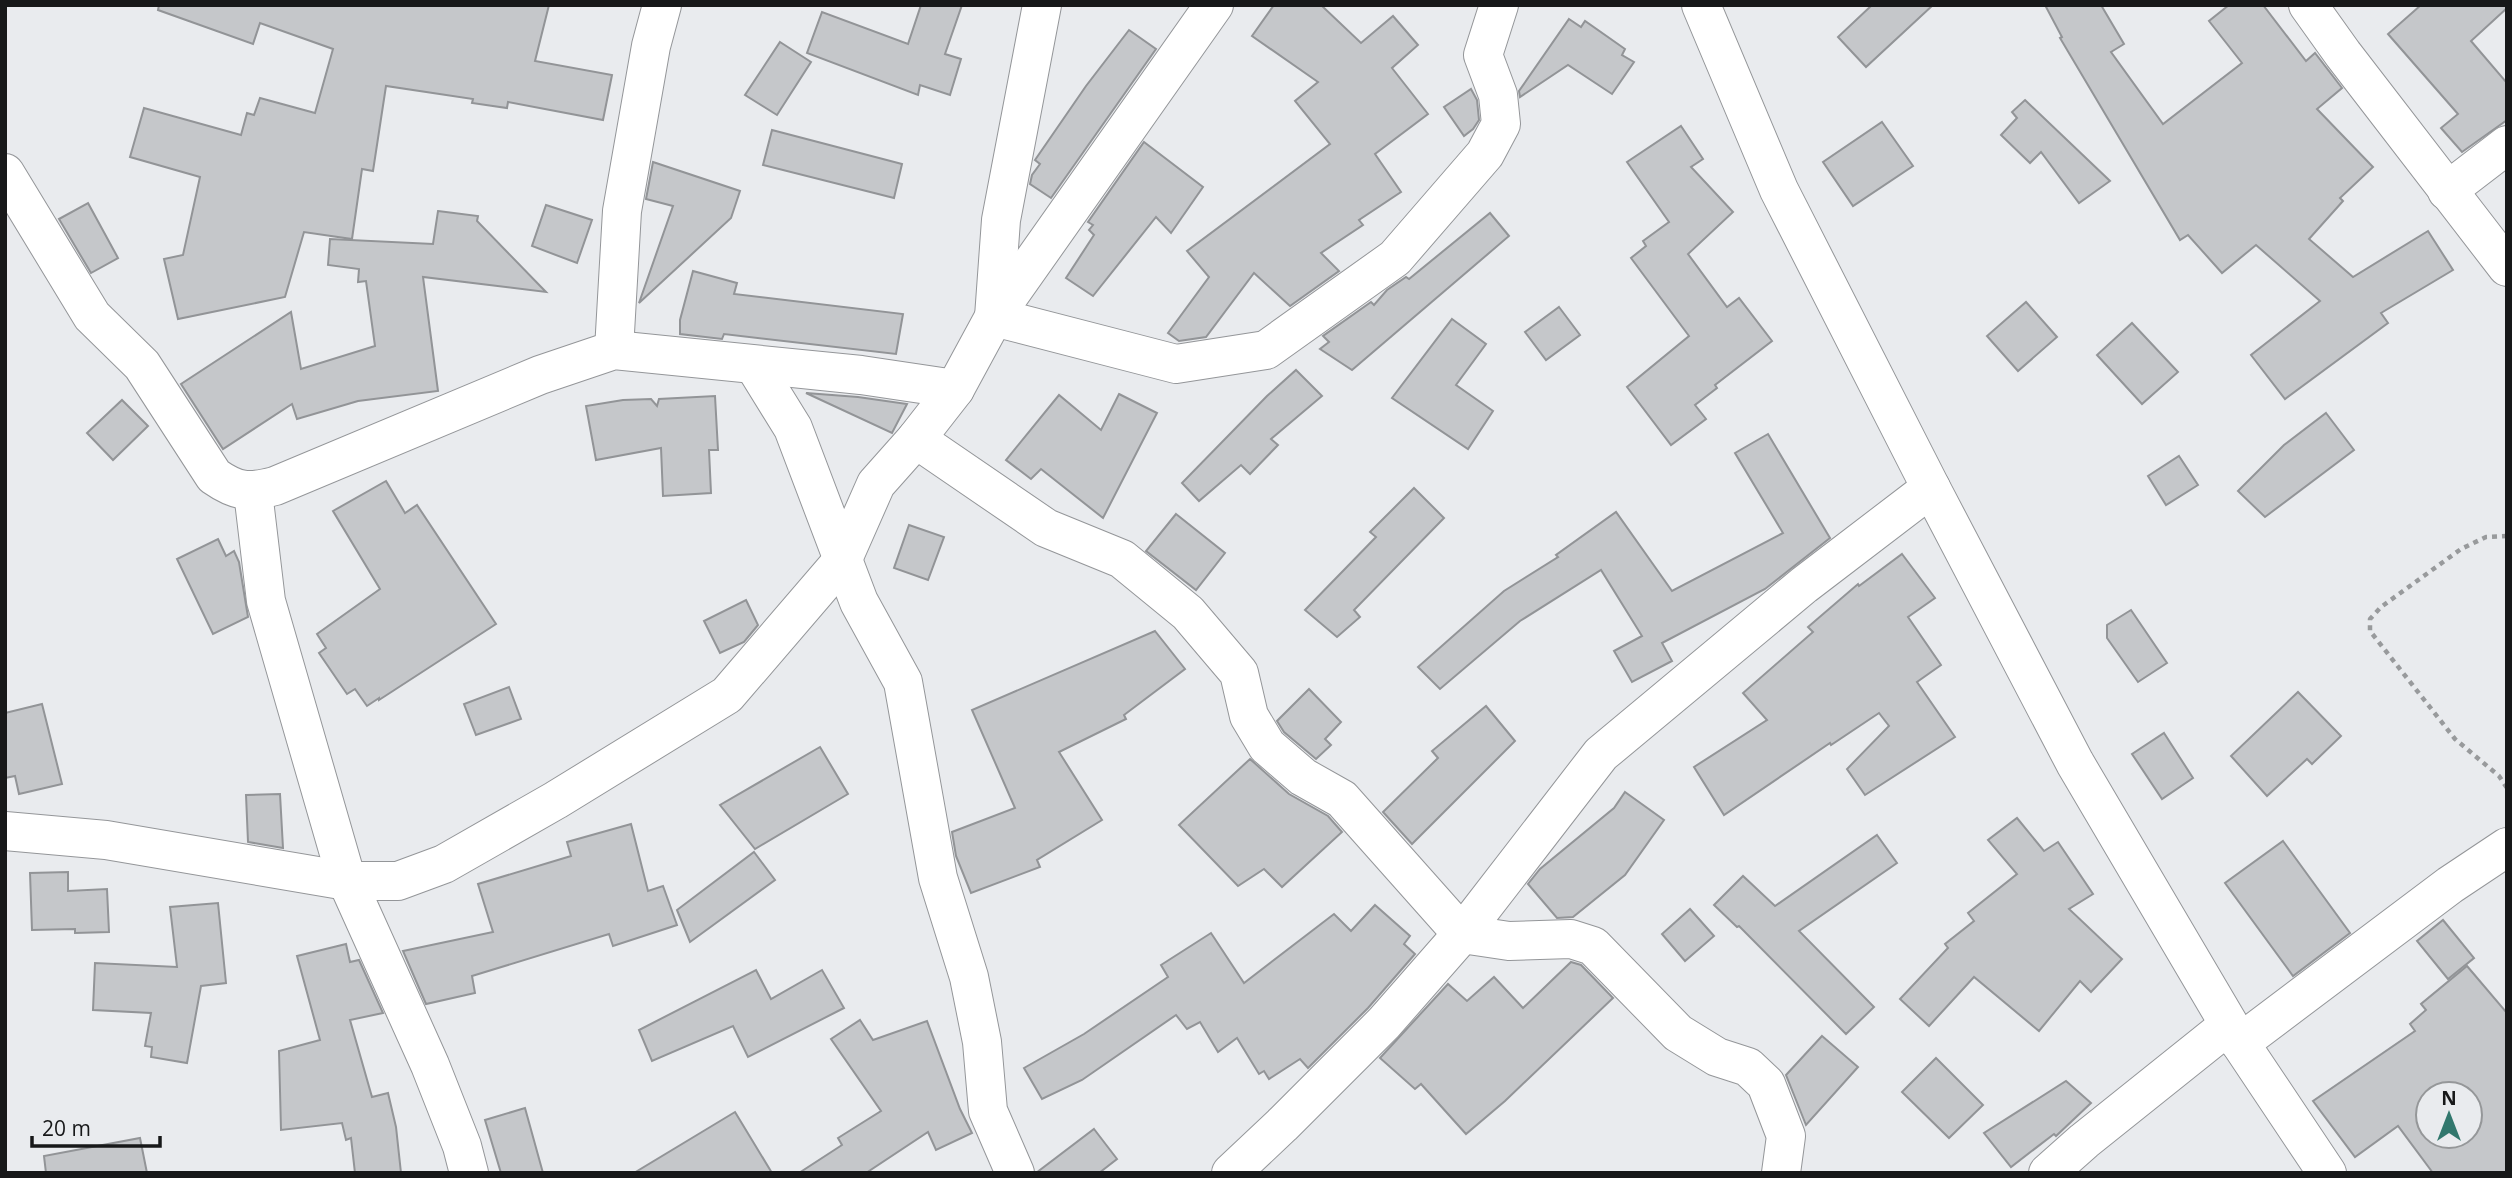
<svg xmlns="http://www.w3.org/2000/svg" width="2512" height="1178" font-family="'Open Sans',sans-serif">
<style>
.building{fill:#c5c7ca;stroke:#929497;stroke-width:2;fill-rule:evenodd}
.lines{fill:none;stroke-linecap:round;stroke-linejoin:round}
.minor-casing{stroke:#949699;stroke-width:40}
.path{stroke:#989a9c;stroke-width:4.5;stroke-dasharray:5 5;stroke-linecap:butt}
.minor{stroke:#fff;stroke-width:38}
</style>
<rect width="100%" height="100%" fill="#e9ebee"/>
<g class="building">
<polygon points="159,5 549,5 535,61 612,75 603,120 508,102 507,108 472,103 473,99 386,86 373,171 362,169 352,239 304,232 285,297 178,319 164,259 183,255 200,177 130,157 144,108 241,135 247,113 254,115 260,98 315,113 333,49 260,23 253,44 158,10"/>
<polygon points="921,5 962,5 945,54 961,59 950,95 920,85 918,95 807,53 822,12 908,44"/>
<polygon points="1274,5 1321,5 1361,43 1393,16 1418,45 1392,68 1428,114 1375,154 1401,192 1359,220 1363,225 1321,253 1339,271 1290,306 1254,273 1206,337 1179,341 1168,333 1209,277 1187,251 1330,144 1295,101 1318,82 1252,36"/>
<polygon points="1872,5 1933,5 1866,67 1838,37"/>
<polygon points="2045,5 2101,5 2124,44 2111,52 2163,124 2242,63 2209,21 2229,5 2263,5 2306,61 2315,53 2342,88 2317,109 2373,167 2340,198 2343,201 2309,239 2353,277 2428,231 2453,270 2381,313 2388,323 2285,399 2251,355 2320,301 2256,245 2222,273 2188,235 2180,240 2060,38 2062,37"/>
<polygon points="2421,5 2507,5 2507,8 2471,41 2507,83 2507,120 2462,152 2441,128 2458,114 2388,34"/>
<polygon points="1569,19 1581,27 1585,21 1625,49 1622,55 1634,62 1612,94 1568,65 1520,97 1519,91"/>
<polygon points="1129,30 1156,49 1051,198 1030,184 1032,175 1040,164 1035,160 1086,86"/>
<polygon points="780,42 811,62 777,115 745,95"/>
<polygon points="1471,89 1477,100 1479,120 1473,129 1464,136 1444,107"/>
<polygon points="2025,100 2110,181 2079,203 2041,152 2030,163 2001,135 2017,118 2012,112"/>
<polygon points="1882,122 1913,166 1853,206 1823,162"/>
<polygon points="1681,126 1703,159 1691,167 1733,212 1688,254 1727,307 1739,298 1772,341 1715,385 1717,388 1695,405 1706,419 1671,445 1627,387 1689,336 1631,258 1646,246 1643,241 1669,222 1627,162"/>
<polygon points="772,130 902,164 894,198 763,165"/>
<polygon points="1144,142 1203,187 1171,233 1156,217 1093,296 1066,278 1094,235 1089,230 1093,225 1088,222"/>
<polygon points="653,162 740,191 731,218 639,303 673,206 646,199"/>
<polygon points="88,203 118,258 91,273 59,219"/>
<polygon points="546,205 592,220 577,263 532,246"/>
<polygon points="438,211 478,216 477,221 546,292 423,277 438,391 358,401 297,419 292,404 223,449 181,384 291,312 301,369 375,346 366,281 358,282 359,269 328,265 330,239 433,244"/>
<polygon points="1490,213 1509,236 1352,370 1320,349 1329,342 1323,336 1371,302 1374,305 1387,290 1406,277 1409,279"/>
<polygon points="693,271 737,283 734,294 903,314 896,354 724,334 722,339 680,334 680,320"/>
<polygon points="2026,302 2057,337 2018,371 1987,336"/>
<polygon points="1559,307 1580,335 1546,360 1525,332"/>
<polygon points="1452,319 1486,344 1456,385 1493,411 1468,449 1392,398"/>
<polygon points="2132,323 2178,372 2142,404 2097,355"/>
<polygon points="1296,370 1322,396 1271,439 1278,445 1250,474 1241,465 1199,501 1182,483 1267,396"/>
<polygon points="806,393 858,397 907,404 892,433"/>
<polygon points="1119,394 1157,413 1103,518 1041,469 1031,479 1006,460 1059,395 1101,430"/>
<polygon points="715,396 718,450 709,450 711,493 663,496 661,448 596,460 586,406 623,400 651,399 657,406 659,399"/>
<polygon points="122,400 148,426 113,460 87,433"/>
<polygon points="2326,413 2354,450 2265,517 2238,491 2284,445"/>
<polygon points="1768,434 1830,538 1765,589 1662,643 1672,661 1632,682 1614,651 1642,636 1601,570 1520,621 1440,689 1418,667 1504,591 1558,557 1556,555 1616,512 1672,591 1783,533 1735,453"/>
<polygon points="2179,456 2198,485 2166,505 2148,476"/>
<polygon points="386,481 405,513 417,505 496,624 379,700 379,698 367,706 355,689 347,694 319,653 326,648 317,634 380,589 333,511"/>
<polygon points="1414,488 1444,518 1354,610 1360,617 1337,637 1305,610 1376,537 1370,532"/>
<polygon points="1176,514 1225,553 1196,590 1146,551"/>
<polygon points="909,525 944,537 928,580 894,568"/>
<polygon points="218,539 226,556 234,551 239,562 248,617 213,634 177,559"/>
<polygon points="1902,554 1935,598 1908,617 1941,665 1917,682 1955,737 1865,795 1847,769 1889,726 1879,713 1831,745 1830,743 1724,815 1694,767 1767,720 1743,693 1813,632 1808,627 1858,584 1859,586"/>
<polygon points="746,600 758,625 744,642 720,653 704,621"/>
<polygon points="2131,610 2167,663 2138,682 2107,638 2107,625"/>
<polygon points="1155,631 1185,669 1124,715 1126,719 1059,752 1102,820 1037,860 1040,867 971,893 956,856 952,832 1015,808 972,710"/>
<polygon points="509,687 521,719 476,735 464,704"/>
<polygon points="1309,689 1341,722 1325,739 1331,745 1316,759 1284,732 1277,721"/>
<polygon points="2298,692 2341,736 2312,764 2307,759 2267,796 2231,756"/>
<polygon points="42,704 62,784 19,794 15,776 5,778 5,713"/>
<polygon points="1486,706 1515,741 1412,844 1383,812 1438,758 1432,751"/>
<polygon points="2164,733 2193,778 2162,799 2132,754"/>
<polygon points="820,747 848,794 755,849 720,805"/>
<polygon points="1250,759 1289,794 1328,816 1342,832 1282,887 1264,869 1238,886 1179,825"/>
<polygon points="1625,792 1664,820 1625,875 1573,917 1557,918 1528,884 1540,869 1614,808"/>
<polygon points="280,794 283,848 248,842 246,795"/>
<polygon points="2017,818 2044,851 2058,842 2093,894 2069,909 2122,959 2091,992 2080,981 2039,1031 1974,977 1929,1026 1900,999 1948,948 1945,944 1974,921 1968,913 2017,874 1988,840"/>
<polygon points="631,824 648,891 663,886 677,925 613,946 609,934 472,976 475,993 426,1004 403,951 493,932 478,884 571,856 567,842"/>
<polygon points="1877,835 1897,863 1799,931 1874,1007 1846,1034 1739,926 1737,927 1714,905 1743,876 1775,906"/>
<polygon points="2283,841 2350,933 2293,976 2225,883"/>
<polygon points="754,852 775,880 690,942 677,910"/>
<polygon points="68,872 68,891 107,889 109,932 75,933 75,929 32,930 30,873"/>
<polygon points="218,903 226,983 201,986 187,1063 151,1057 152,1047 145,1046 151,1013 93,1010 95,963 177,967 170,907"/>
<polygon points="1375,905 1410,936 1404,944 1415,954 1368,1008 1308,1068 1300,1059 1269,1079 1264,1071 1259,1074 1237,1038 1218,1052 1200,1022 1187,1029 1176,1015 1082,1080 1042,1099 1024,1068 1084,1034 1168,977 1161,965 1211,933 1244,983 1334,914 1351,931"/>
<polygon points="1690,909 1714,936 1685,961 1662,934"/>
<polygon points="2443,920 2474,958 2448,979 2417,941"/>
<polygon points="346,944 350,962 359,960 383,1013 350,1020 372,1097 388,1093 396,1127 401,1173 355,1173 351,1138 346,1140 342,1123 281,1130 279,1051 320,1040 297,956"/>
<polygon points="1571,962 1581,965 1613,998 1505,1101 1466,1134 1421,1084 1415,1089 1380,1058 1448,984 1467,1001 1494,977 1523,1008"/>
<path d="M 2467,966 L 2507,1013 L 2507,1173 L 2433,1173 L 2398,1126 L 2355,1157 L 2313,1101 L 2415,1031 L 2410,1024 L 2426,1010 L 2421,1004 ZM 2428,1094 L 2470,1094 L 2470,1136 L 2428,1136 Z"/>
<polygon points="756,970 771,999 822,970 844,1008 748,1057 733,1026 652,1061 639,1030"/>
<polygon points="860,1020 873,1040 927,1021 960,1109 972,1133 936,1150 928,1132 866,1173 799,1173 842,1145 838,1138 881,1111 831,1039"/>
<polygon points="1822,1036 1858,1067 1806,1125 1786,1075"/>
<polygon points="1936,1058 1983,1105 1949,1138 1902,1092"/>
<polygon points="2066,1081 2091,1103 2056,1136 2054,1134 2011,1167 1984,1133"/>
<polygon points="525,1108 543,1173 501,1173 485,1120"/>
<polygon points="735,1112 772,1173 634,1173"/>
<polygon points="1094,1129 1117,1159 1099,1173 1036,1173"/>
<polygon points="140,1138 147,1173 46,1173 44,1156"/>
</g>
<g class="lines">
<defs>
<g id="minor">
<polyline points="1042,5 1001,220 994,317 1176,364 1266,350 1395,258 1485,154 1501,124 1498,95 1483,55 1499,5"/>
<polyline points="1701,5 1779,190 1931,488 2075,763 2240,1043 2327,1173"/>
<polyline points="2308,5 2343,54 2507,267"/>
<path d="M 5,173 L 92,316 L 142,365 L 214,476 C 237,492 248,493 275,486 L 540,375 L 614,350 L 861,375 L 955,389"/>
<polyline points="2447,191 2507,145"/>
<polyline points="614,350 622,211 651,46 662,5"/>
<polyline points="754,365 793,428 859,602 903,682 938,878 969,977 982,1042 988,1111 1015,1173"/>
<polyline points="916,439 1046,528 1122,559 1188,613 1239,673 1249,716 1267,746 1303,777 1342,799 1462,934 1509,941 1571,939 1593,946 1678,1033 1717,1057 1748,1067 1766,1084 1786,1136 1781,1173"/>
<polyline points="253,492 266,601 347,881 430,1065 462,1146 469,1173"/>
<polyline points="5,831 106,840 347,881 398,881 444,864 556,800 727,695 842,561 876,484 916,439 955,389 994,317 1214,5"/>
<polyline points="2240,1043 2450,885 2507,847"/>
<polyline points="1231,1173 1282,1125 1384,1023 1462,934 1601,754 1804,585 1931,488"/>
<polyline points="2048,1173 2084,1141 2229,1025"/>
</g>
</defs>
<use href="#minor" class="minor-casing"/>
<polyline class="path" points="2507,536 2486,537 2461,549 2381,607 2370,619 2370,631 2455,739 2499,776 2507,788"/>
<use href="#minor" class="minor"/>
</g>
<rect width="2512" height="1178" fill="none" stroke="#171819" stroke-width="14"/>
<g transform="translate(2449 1115)"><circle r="33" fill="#e9ebee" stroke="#959799" stroke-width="2"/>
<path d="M0-5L12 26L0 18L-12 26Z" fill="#31776d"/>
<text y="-10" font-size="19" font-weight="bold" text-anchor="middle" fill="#171819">N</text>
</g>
<path d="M32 1136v10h128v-10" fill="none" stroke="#171819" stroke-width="3.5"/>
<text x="42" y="1136" font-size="21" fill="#171819" stroke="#e9ebee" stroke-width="5" paint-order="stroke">20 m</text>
</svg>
